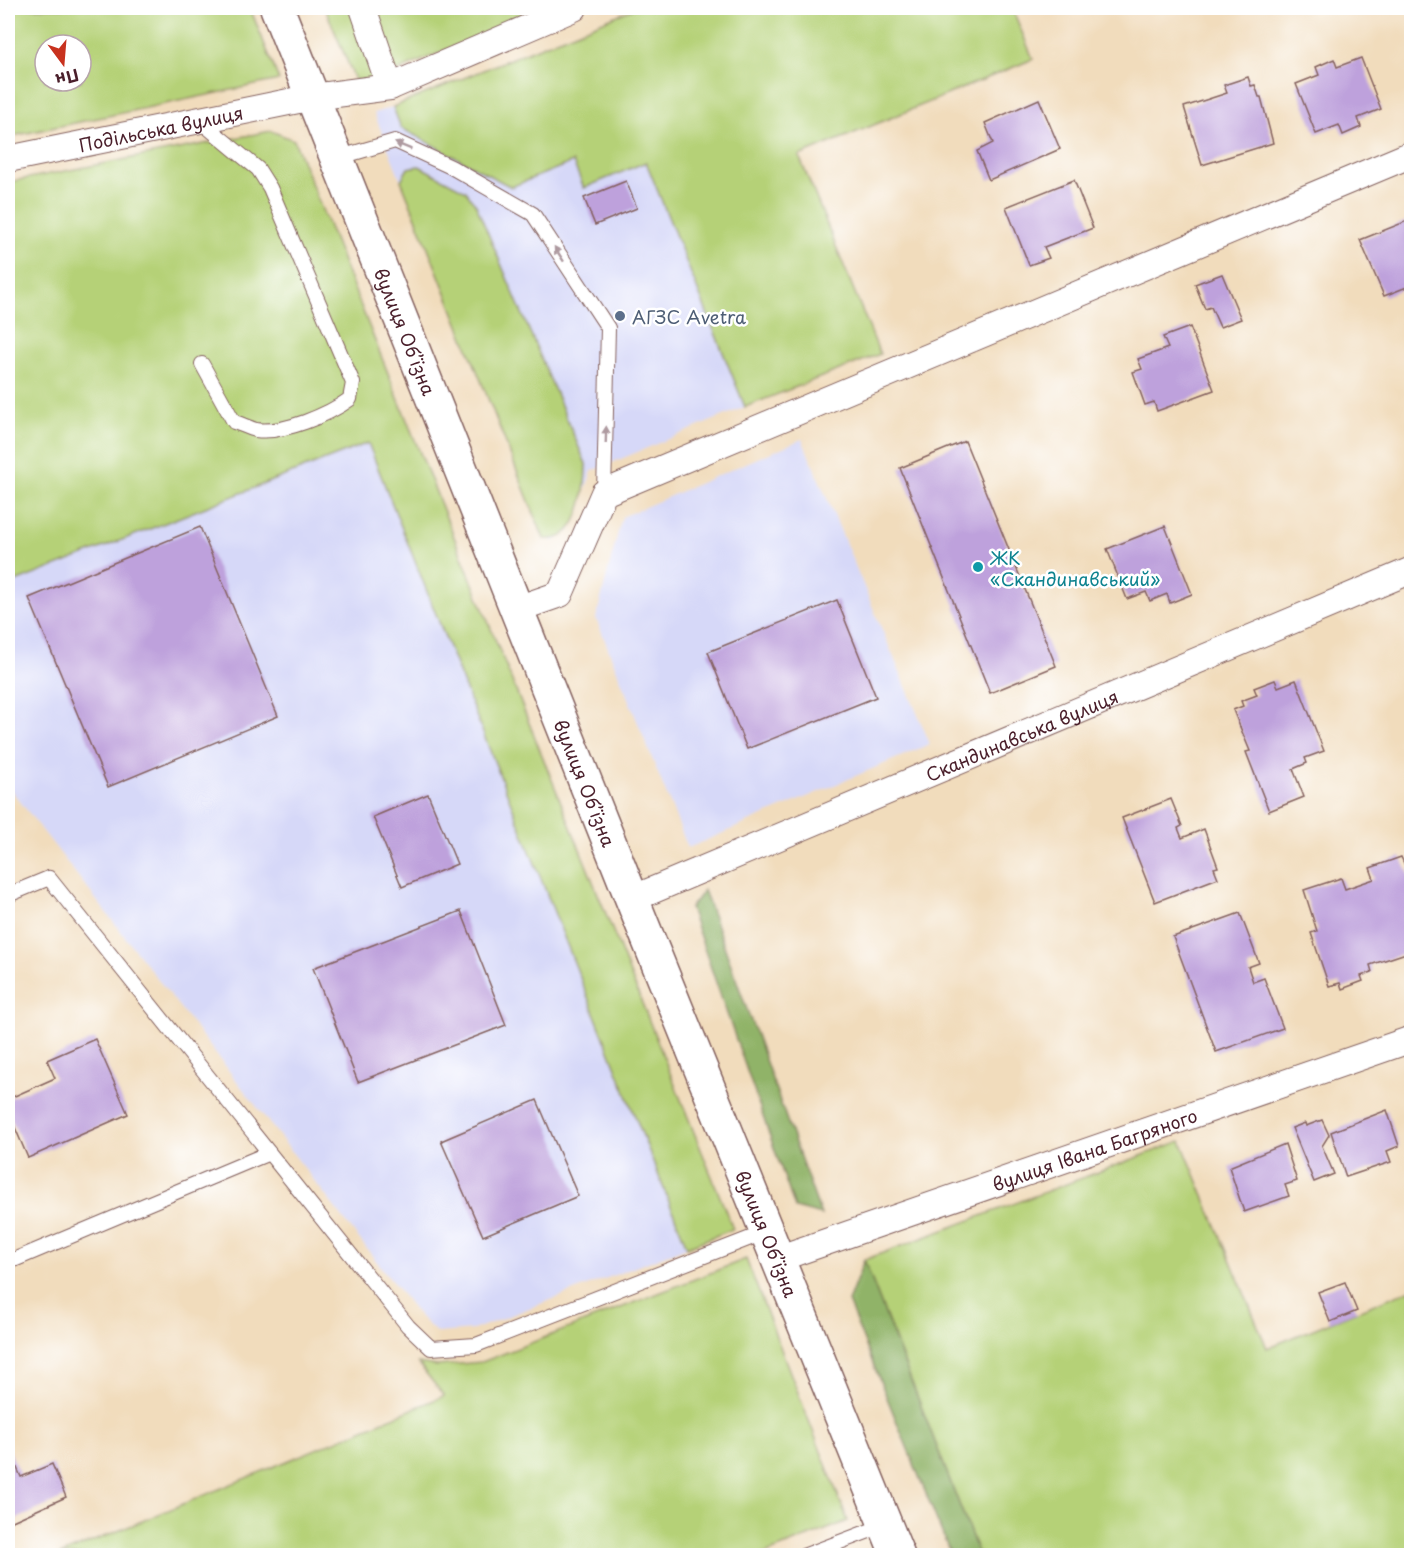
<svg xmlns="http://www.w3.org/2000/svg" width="1419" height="1563" font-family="'Playpen Sans',sans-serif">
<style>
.built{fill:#d6d8f8}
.green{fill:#b5d177;stroke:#807851;stroke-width:1.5;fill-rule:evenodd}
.forest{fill:#90b368;stroke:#6d694a;stroke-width:1.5}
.building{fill:#bea1dc}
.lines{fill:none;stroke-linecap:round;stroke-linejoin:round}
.service-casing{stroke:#84615e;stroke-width:16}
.minor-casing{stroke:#84615e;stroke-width:28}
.trunk-casing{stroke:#84615e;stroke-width:36}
.service{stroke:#fff;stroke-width:14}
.minor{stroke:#fff;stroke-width:26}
.trunk{stroke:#fff;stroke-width:33}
.oneway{fill:#ae9aa0}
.service-dot{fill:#5c6f8a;stroke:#fff;stroke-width:2}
.culture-dot{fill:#0f9aa8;stroke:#fff;stroke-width:2}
.labels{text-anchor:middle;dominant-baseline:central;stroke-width:5;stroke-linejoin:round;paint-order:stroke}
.street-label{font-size:18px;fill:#4a1f2b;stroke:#fff}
.service-label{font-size:18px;fill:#4e5e75;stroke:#fff;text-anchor:start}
.culture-label{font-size:18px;fill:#0d838f;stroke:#fff;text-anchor:start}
</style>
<rect width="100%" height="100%" fill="#fff"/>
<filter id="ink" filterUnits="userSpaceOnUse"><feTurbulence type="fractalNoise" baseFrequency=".0167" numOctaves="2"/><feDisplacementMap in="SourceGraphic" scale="12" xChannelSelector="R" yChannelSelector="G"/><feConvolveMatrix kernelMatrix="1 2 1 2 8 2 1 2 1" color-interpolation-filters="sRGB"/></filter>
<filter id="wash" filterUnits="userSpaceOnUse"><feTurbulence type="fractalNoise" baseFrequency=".008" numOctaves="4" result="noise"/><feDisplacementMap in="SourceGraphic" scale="24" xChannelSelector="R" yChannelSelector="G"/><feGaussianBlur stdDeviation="1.35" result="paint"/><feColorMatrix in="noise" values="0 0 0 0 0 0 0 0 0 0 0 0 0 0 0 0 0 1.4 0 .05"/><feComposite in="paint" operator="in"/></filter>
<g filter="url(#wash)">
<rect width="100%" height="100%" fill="#f1dcbc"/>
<g class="built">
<polygon points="393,107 646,162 745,407 592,471 570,531 554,541 544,539 374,113"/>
<polygon points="802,439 930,744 688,848 596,618 622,517"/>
<polygon points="368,442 687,1247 473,1330 437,1333 419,1316 8,786 8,585"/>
</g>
<g class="green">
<path d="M 8,8 L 250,8 L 279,80 L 8,137 ZM 45,45 L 81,45 L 81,81 L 45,81 Z"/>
<polygon points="325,8 543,8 377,80 355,80"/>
<polygon points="635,8 1012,8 1033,59 799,156 880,354 745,407 646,162 584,188 573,162 511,187 401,128 393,107"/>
<polygon points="271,131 294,140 733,1229 687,1247 368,443 8,585 8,182"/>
<path d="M 419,166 L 466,191 L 476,205 L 586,464 C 586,491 580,544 544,539 L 401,180 L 408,168 Z"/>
<polygon points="1181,1141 1267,1348 1411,1289 1411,1555 979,1555 864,1260"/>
<polygon points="746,1259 848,1521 760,1556 60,1555 444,1396 418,1363 437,1366 482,1362"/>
</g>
<g class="forest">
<polygon points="704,890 821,1215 795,1208 690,908"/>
<polygon points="864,1260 979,1555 951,1555 848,1302"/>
</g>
<g id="blocks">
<g class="building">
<polygon points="1361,58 1381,109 1358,118 1361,127 1343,135 1339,125 1316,134 1296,84 1319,75 1316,67 1334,59 1337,67"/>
<polygon points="1248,77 1251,86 1255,85 1259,97 1261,97 1273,143 1202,165 1184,107 1227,93 1224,85"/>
<polygon points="1039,99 1060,149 989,180 977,151 993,143 985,123"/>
<polygon points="1074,180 1093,228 1044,247 1049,258 1029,265 1006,207"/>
<polygon points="626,181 637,208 595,225 584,198"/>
<polygon points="1412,219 1412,285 1384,296 1360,240"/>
<polygon points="1222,274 1241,319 1220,327 1211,307 1205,309 1195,284"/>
<polygon points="1190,327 1214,390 1157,411 1154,402 1145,405 1133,372 1142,369 1138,359 1168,348 1163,337"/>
<polygon points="965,441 1056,666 990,693 900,468"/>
<polygon points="1165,526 1192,594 1170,603 1167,594 1150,601 1146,592 1127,599 1107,549"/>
<polygon points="200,527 278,716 108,787 29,598"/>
<polygon points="837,600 876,697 747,749 708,652"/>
<polygon points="1275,680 1278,687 1296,680 1324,751 1305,758 1307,763 1293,769 1304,797 1269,811 1246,752 1250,751 1233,710 1243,706 1241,701 1257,695 1254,688"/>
<polygon points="428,794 457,864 402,887 373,817"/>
<polygon points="1171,799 1182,826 1178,828 1182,838 1204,829 1218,867 1214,868 1218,878 1155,902 1122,818"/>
<polygon points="1401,857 1412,880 1412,956 1407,958 1406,953 1370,965 1372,972 1361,976 1363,981 1342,989 1340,983 1329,986 1311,933 1317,931 1304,890 1341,878 1345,889 1374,879 1370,868"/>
<polygon points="461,911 506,1025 358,1082 313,968"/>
<polygon points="1240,913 1259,963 1248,967 1253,982 1264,978 1283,1028 1216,1052 1173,937"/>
<polygon points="95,1039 128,1114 28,1158 8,1111 8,1099 55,1078 47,1060"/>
<polygon points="537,1100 578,1196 483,1236 441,1141"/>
<polygon points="1387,1110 1399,1146 1387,1151 1391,1162 1346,1177 1331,1132"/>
<polygon points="1322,1120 1329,1135 1322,1146 1334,1174 1314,1182 1292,1128 1305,1123 1306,1126"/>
<polygon points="1285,1144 1297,1181 1285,1185 1289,1196 1244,1212 1229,1167"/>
<polygon points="1345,1282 1357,1311 1330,1322 1318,1292"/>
<polygon points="8,1447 21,1477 52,1464 66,1497 8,1523"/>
</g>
</g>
</g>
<g filter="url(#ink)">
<use href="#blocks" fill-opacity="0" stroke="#84615e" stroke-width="1.5"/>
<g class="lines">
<defs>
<g id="service">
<path d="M 199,120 L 258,169 L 270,188 L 353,383 L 350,399 C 328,415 283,434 256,430 C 249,428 241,424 234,422 L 202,364"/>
<polyline points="337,158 395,141 451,167 533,214 608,328 604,493"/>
<polyline points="8,895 49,878 408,1326 431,1348 476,1345 766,1232"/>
<polyline points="16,1259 269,1153"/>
<polyline points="803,1556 885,1525"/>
</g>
<g id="minor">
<polyline points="363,8 390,87"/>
<path id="s1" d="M 8,159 L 313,97 L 390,87 L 574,8"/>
<polyline points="517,609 560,594 604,493 1412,154"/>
<path id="s2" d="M 632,899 L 1412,570"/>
<path id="s3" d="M 777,1259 L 1412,1039"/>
</g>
<g id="trunk">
<path id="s4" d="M 277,8 L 632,899 L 898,1556"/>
</g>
</defs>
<use href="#service" class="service-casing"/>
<use href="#minor" class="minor-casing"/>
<use href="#trunk" class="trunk-casing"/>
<use href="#service" class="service"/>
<use href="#minor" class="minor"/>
<use href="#trunk" class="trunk"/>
</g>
<defs><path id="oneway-solid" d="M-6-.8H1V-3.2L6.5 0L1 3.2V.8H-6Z" transform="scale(1.5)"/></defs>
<g class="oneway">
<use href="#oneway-solid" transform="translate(403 146) rotate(-158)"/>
<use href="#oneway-solid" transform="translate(559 254) rotate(-123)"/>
<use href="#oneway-solid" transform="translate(606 435) rotate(-88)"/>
</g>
</g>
<circle class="service-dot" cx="620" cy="316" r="6"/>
<circle class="culture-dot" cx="978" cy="567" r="6"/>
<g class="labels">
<g class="street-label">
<text stroke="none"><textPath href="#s1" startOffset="156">Подільська вулиця</textPath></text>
<text stroke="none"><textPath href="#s4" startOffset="348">вулиця Об’їзна</textPath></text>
<text stroke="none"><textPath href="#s2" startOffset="423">Скандинавська вулиця</textPath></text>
<text stroke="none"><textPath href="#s4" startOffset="834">вулиця Об’їзна</textPath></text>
<text stroke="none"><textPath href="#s3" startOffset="336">вулиця Івана Багряного</textPath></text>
<text stroke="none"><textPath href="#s4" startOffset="1320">вулиця Об’їзна</textPath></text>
</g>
<g class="service-label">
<text x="632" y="316">АГЗС Avetra</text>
</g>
<g class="culture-label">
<text x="990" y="557">ЖК<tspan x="990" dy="21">«Скандинавський»</tspan></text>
</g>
</g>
<rect width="1419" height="1563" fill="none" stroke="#fff" stroke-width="30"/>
<g transform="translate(63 63) rotate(164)"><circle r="28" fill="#ffffff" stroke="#b7a5aa" stroke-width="1.5"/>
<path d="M0-4.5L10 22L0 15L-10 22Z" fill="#c8321e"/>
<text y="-9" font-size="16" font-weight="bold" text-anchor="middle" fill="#4a1f2b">Пн</text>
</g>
</svg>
